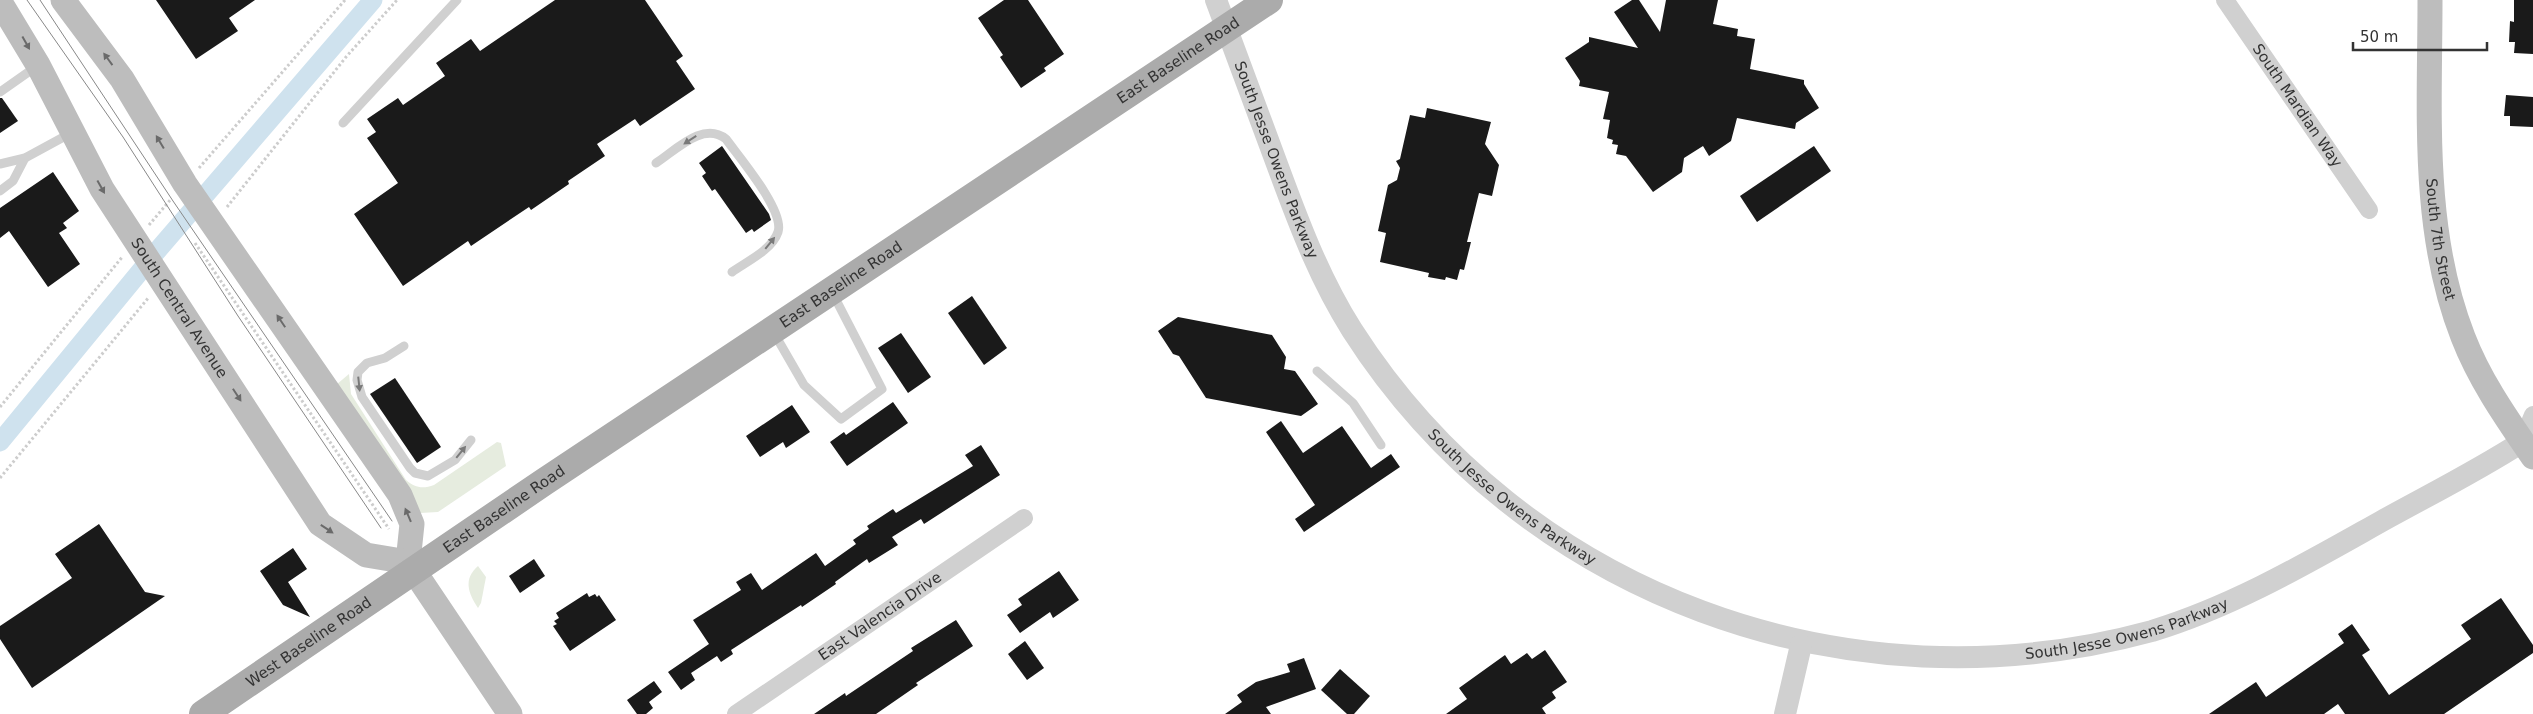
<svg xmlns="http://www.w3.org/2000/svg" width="2533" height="714" font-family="'DejaVu Sans',sans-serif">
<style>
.green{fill:#e6ecdf}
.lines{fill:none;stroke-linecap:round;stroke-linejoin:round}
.canal{stroke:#cfe2ee;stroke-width:19}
.building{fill:#1a1a1a}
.path{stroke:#cdcdcd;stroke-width:3;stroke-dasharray:2.5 2.5;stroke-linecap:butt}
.service{stroke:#d0d0d0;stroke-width:9}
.minor{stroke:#d0d0d0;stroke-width:18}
.tertiary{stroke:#d0d0d0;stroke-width:22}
.secondary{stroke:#bdbdbd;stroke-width:25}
.primary{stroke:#ababab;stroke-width:28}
.tram{stroke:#888;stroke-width:1}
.oneway{fill:#6a6a6a}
.oneway2{fill:#7a7a7a}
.labels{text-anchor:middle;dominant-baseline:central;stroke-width:5;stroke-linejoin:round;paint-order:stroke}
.street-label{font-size:15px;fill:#333;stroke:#fff}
</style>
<rect width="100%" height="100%" fill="#fff"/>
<g class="green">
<path d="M 349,374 L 351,394 L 406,480 C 415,488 423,489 434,485 L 497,442 L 501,443 L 506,466 L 438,512 L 420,513 L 330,390 Z"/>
<path d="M 478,566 L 486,577 L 481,603 L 478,608 C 468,593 463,579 478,566 Z"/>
</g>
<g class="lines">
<polyline class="canal" points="0,442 157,251 373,0"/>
</g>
<g class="building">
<polygon points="156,0 255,0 229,18 238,31 196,59"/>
<polygon points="555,0 645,0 683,56 676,61 695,89 640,126 635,119 597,144 605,156 568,181 569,184 531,210 529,207 471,246 468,241 403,286 354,214 398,183 367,138 376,132 367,119 398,98 403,105 445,76 436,63 471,39 480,51"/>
<polygon points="1004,0 1028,0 1064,54 1044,68 1046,71 1021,88 1000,57 1003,55 978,18"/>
<polygon points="1632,0 1639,0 1660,32 1666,0 1718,0 1713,24 1738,29 1737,36 1755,39 1750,69 1804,80 1804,84 1819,108 1796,123 1795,129 1737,118 1731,141 1709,156 1703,146 1684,158 1682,172 1653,192 1626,156 1616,154 1618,145 1612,144 1613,140 1607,138 1610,120 1603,119 1609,92 1579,86 1580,81 1565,58 1589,42 1589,37 1638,48 1614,12"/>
<polygon points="2514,0 2533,0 2533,54 2514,53 2515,42 2509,42 2510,21 2514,22"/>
<polygon points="2506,95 2533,97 2533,127 2510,126 2510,116 2504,116"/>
<polygon points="0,98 2,98 18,121 0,133"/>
<polygon points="1427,108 1491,122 1485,144 1499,165 1492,196 1479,193 1467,242 1471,242 1464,270 1460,269 1457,280 1446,277 1445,280 1428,277 1429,273 1380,262 1386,233 1378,231 1388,185 1397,180 1400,168 1396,161 1400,159 1410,115 1425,118"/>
<polygon points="722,146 769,214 771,220 754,232 752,229 746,233 715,189 712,191 702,176 706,173 699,163"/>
<polygon points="1814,146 1831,171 1757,222 1740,196"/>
<polygon points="53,172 79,211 63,223 67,228 59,233 80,264 48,287 9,231 0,238 0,208"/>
<polygon points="972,296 1007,348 984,365 948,313"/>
<polygon points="1178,317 1272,335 1286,357 1284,369 1295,371 1318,404 1301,416 1206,398 1179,356 1173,354 1158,331"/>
<polygon points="901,333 931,377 908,393 878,348"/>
<polygon points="395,378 441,447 417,463 370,394"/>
<polygon points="893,402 908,423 847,466 830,442 844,432 846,435"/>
<polygon points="792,405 810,432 786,448 783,442 760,457 746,436"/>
<polygon points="1281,421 1303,453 1342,426 1371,468 1391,454 1400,467 1304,532 1295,519 1315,505 1266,432"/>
<polygon points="981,445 1000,475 924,524 921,519 892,537 898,545 869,563 867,559 835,582 836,584 802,607 801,605 731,650 733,654 721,662 717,656 691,673 695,680 681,690 668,672 709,644 693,620 741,590 736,582 751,573 762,590 816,553 825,566 856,544 853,540 869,529 867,526 893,509 896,513 973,466 965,455"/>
<polygon points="99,524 145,592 165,596 32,688 0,639 0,626 72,578 55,554"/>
<polygon points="293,548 307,569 288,582 310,617 283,605 260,571"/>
<polygon points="534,559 545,576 520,593 509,576"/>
<polygon points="1059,571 1079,600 1053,618 1050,612 1020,633 1007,615 1022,605 1018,599"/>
<polygon points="587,593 589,597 595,594 597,597 599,595 616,620 570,651 553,626 557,624 554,621 559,618 556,613"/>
<polygon points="2501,598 2533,645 2533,653 2444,714 2345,714 2338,704 2324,714 2209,714 2256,682 2266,697 2344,643 2338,634 2352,624 2370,650 2362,655 2389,695 2471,639 2461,625"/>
<polygon points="956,620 973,646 916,683 918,685 876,714 814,714 845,693 846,696 913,651 911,648"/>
<polygon points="1025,641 1044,668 1027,680 1008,654"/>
<polygon points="1545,650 1567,682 1552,692 1556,698 1542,708 1546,714 1446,714 1467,699 1459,688 1505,655 1511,664 1527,653 1532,659"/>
<polygon points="1304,658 1316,689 1266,707 1271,714 1225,714 1242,702 1237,695 1256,682 1290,672 1287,664"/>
<polygon points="1340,669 1370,696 1354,714 1347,714 1321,690"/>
<polygon points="654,681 662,692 649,702 653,708 646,714 637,714 627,700"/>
</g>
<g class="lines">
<g class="path">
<polyline points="199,168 345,0"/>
<polyline points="227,207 346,57 397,0"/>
<polyline points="149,225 171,199"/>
<polyline points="195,243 389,529"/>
<polyline points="0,407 123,256"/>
<polyline points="0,478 149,297"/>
</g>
<g class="service">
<polyline points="0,92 37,66"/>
<polyline points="343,123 457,0"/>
<path d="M 656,163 C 676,150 703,121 726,139 C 739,157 785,211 778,232 C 772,250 746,262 732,272"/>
<polyline points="0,164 25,158 71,133"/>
<polyline points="0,191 13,181 25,158"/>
<polyline points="774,333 804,385 841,419 882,389 833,294"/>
<polyline points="404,346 385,358 367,363 358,372 357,380 362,397 410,468 415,473 428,476 455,460 471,440"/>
<polyline points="1317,371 1353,403 1381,445"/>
</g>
<g class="minor">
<path id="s1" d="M 2225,0 L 2369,210"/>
<polyline points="2522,442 2533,415"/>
<path id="s2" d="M 736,714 L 1024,518"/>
</g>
<g class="tertiary">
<path id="s3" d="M 1216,0 C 1238,58 1259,117 1281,175 C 1301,229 1321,281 1352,330 C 1522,596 1848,714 2152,631 C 2234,606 2307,563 2382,521 C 2429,495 2477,471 2522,442"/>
<polyline points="1785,714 1801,645"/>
</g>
<g class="secondary">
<polyline points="63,0 122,79 185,184 400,495 412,524 408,562 510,714"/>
<path id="s4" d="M 2430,0 C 2430,112 2421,230 2463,337 C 2480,381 2507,419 2533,457"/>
<path id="s5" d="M 0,2 L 38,65 L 102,189 L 320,524 L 366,555 L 408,562"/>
</g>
<path class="primary" id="s6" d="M 203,714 L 544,482 L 1269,0"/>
<g class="tram">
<polyline points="27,0 123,137 238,316 381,528"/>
<polyline points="40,0 173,201 392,521"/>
</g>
</g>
<defs><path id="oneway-solid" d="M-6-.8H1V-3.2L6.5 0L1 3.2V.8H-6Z" transform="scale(1.25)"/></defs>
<g class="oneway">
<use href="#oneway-solid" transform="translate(26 43) rotate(61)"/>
<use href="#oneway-solid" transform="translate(108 59) rotate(-126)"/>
<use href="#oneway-solid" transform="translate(160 142) rotate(-121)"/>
<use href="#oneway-solid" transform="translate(101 187) rotate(61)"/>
<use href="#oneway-solid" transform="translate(281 321) rotate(-124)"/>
<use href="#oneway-solid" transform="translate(237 395) rotate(57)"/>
<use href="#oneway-solid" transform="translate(408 515) rotate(-113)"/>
<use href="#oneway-solid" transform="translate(327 529) rotate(34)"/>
</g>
<g class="oneway2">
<use href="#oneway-solid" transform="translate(690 140) rotate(147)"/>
<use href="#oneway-solid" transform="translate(770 243) rotate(-51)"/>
<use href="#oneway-solid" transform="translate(359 384) rotate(84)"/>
<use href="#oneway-solid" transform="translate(461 452) rotate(-51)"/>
</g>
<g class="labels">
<g class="street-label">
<text stroke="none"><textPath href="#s6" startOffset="1174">East Baseline Road</textPath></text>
<text stroke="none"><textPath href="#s1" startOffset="128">South Mardian Way</textPath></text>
<text stroke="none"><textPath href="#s3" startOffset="171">South Jesse Owens Parkway</textPath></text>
<text stroke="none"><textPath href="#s4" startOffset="240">South 7th Street</textPath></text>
<text stroke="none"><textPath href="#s6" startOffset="769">East Baseline Road</textPath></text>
<text stroke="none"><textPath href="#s5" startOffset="355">South Central Avenue</textPath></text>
<text stroke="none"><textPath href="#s3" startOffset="591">South Jesse Owens Parkway</textPath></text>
<text stroke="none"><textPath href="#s6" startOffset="364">East Baseline Road</textPath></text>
<text stroke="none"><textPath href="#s2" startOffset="174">East Valencia Drive</textPath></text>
<text stroke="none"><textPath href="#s3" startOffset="1248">South Jesse Owens Parkway</textPath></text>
<text stroke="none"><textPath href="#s6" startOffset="128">West Baseline Road</textPath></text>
</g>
</g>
<path d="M2353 42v8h134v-8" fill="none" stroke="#333333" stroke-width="2.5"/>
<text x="2360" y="42" font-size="15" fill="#333333" stroke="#ffffff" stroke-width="4" paint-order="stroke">50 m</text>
</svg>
